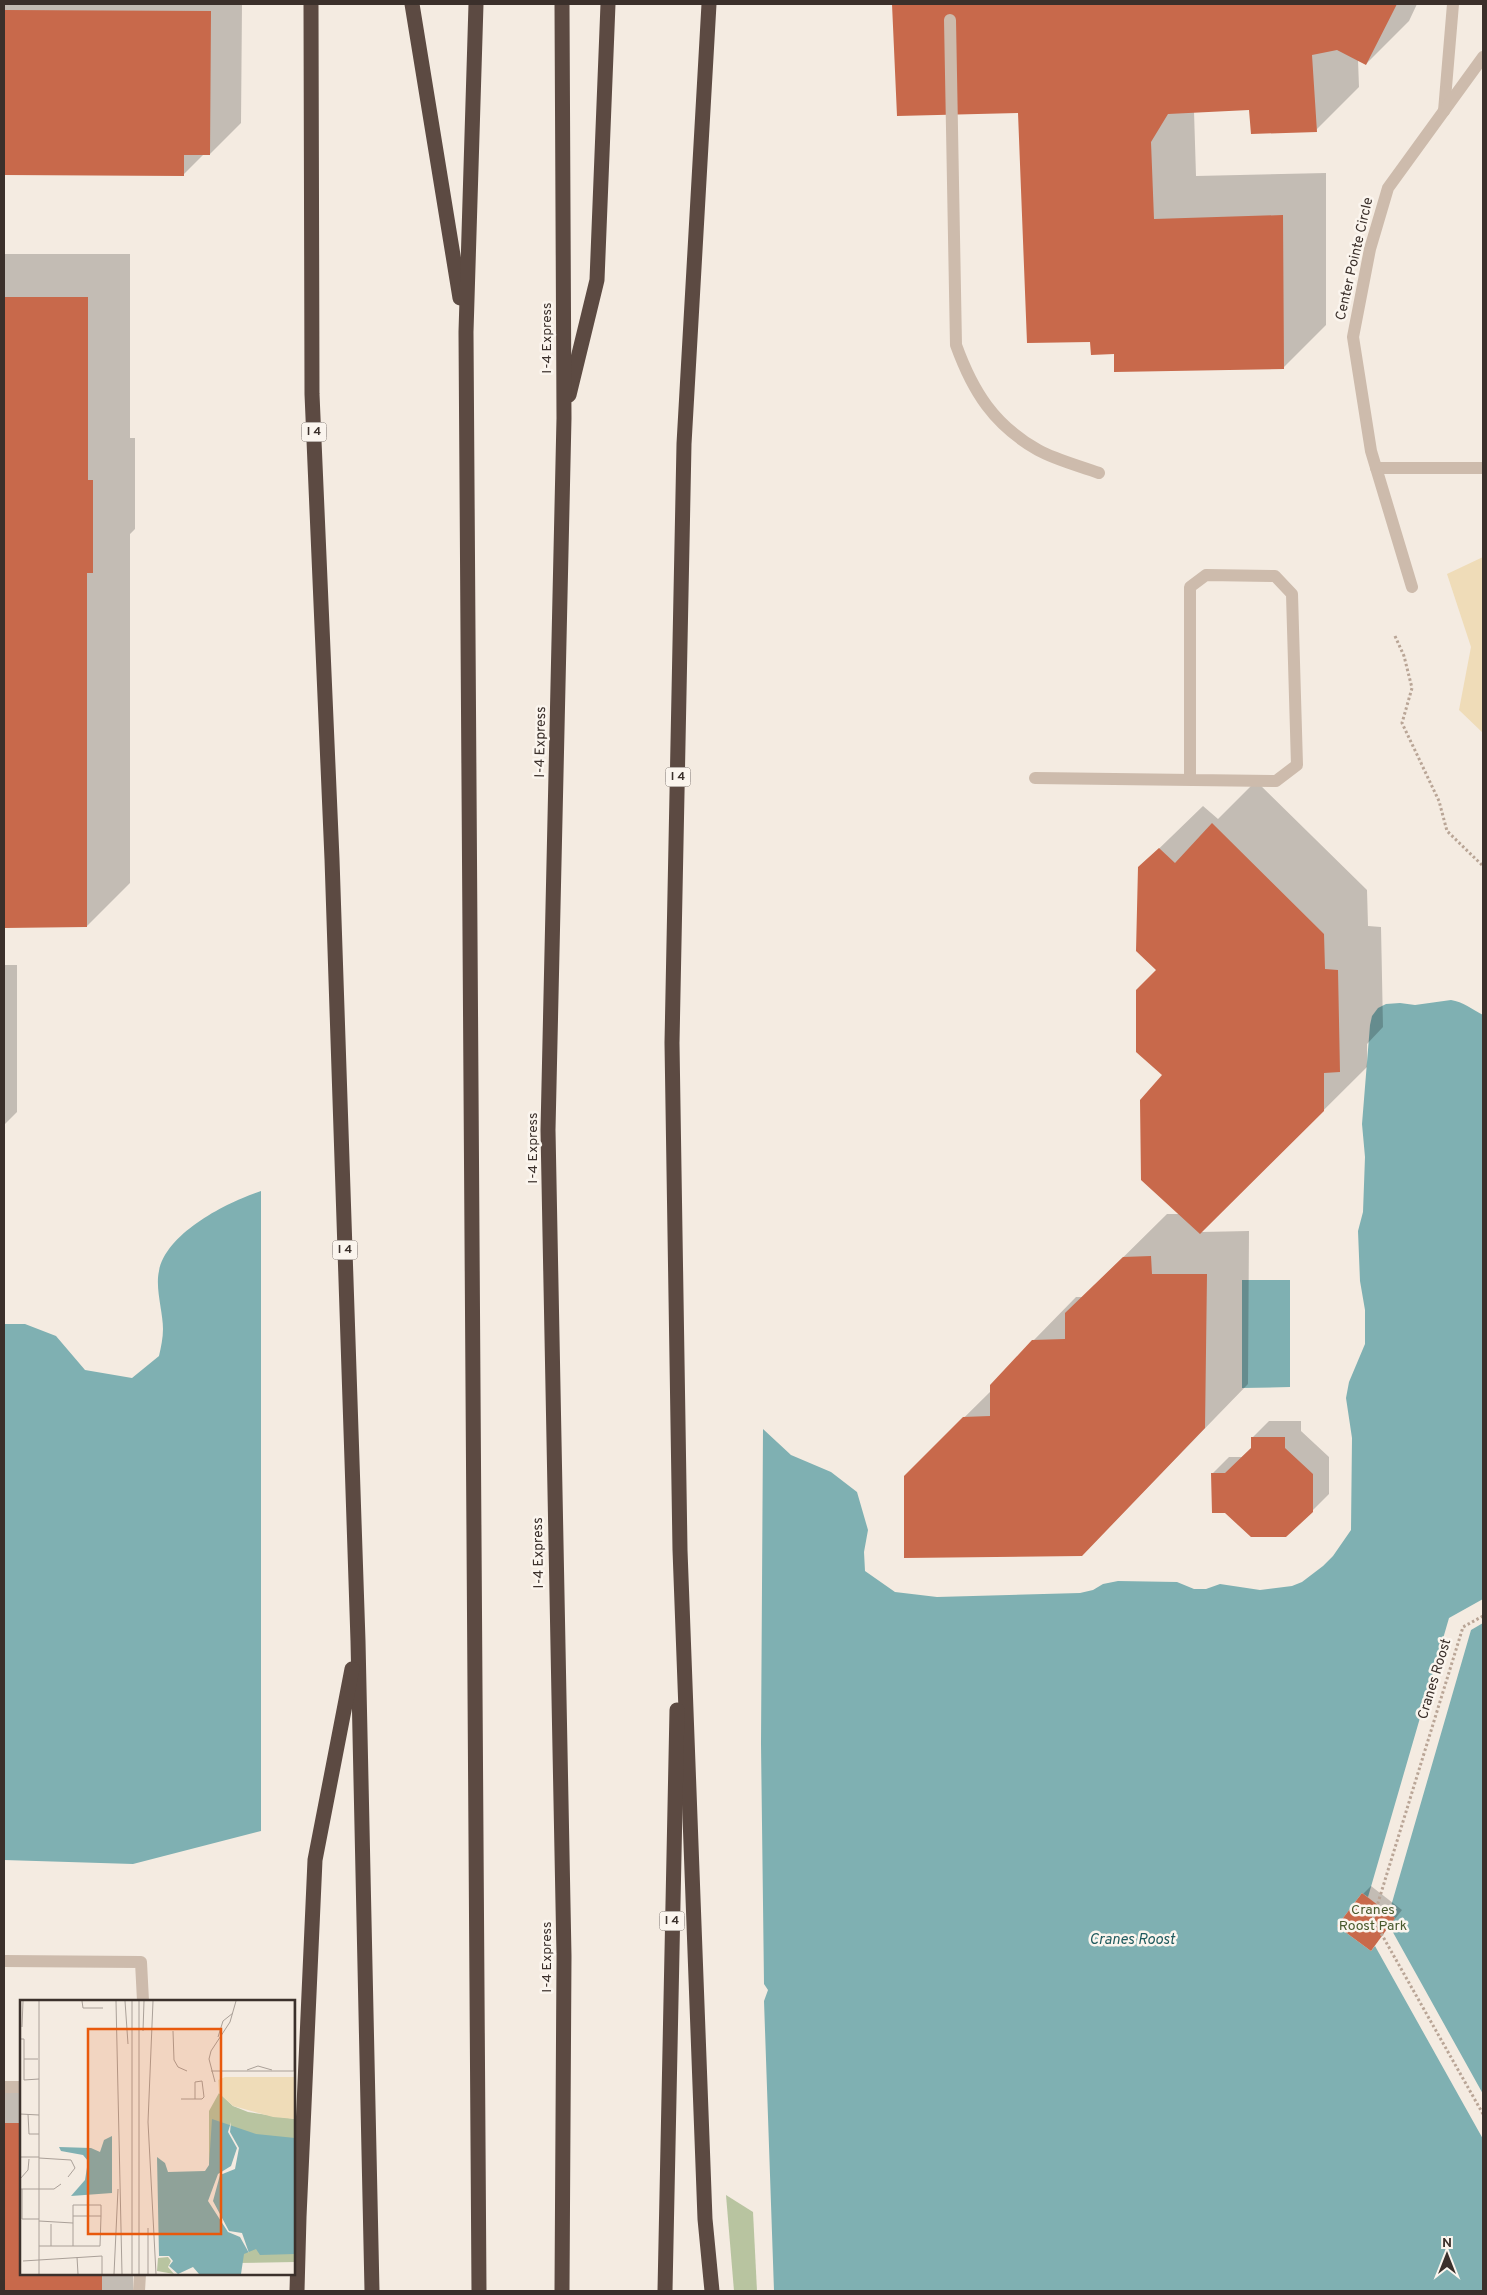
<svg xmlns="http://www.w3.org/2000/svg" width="1487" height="2295" font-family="Overpass,sans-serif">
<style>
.green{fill:#b8c4a0}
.sand{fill:#efdcb8}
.water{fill:#7fb0b2}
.pier{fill:#f4ebe1}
.shadow{fill:#0003}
.building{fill:#c8694b}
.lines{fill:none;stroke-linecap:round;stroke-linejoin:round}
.path{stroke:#b9a596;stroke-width:3;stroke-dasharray:2.5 2.5;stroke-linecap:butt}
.minor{stroke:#cdbbac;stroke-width:12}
.highway{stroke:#5c4a42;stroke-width:15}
.labels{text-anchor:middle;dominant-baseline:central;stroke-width:5;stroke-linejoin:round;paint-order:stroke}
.shield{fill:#fbf5ee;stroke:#756b66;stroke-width:1}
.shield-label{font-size:12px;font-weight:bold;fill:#3b302b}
.street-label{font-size:14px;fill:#3b302b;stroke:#fbf5ee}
.park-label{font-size:14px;fill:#4a5a2e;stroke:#fbf5ee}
.water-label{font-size:15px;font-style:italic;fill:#1f5a5e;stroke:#fbf5ee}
.inset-road{fill:none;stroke:#aaa098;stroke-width:1}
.view{fill:#e8590c;fill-opacity:0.15;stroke:#e8590c;stroke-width:2.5}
.inset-edge{fill:none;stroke:#3b302b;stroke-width:2.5}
</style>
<rect width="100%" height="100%" fill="#f4ebe1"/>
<polygon class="green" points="726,2195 753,2212 757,2291 734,2291"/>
<polygon class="sand" points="1483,557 1483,733 1459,710 1471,647 1447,574"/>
<g class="water">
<path d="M 1451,1000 C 1463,1002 1472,1009 1483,1015 L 1483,2291 L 774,2291 L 764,2001 L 768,1990 L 764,1984 L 761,1744 L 763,1429 L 791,1455 L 831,1472 L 857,1492 L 868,1530 L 864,1552 L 865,1571 L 895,1592 L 937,1597 L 1080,1593 L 1093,1590 L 1103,1584 L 1118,1581 L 1177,1582 L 1194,1589 L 1206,1589 L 1220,1584 L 1260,1590 L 1292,1586 L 1302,1582 L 1323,1566 L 1333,1556 L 1351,1530 L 1352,1438 L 1346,1398 L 1349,1382 L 1365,1344 L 1365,1310 L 1360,1281 L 1358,1231 L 1363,1212 L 1365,1157 L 1362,1124 L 1370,1025 L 1372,1016 L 1378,1008 L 1386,1004 L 1400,1003 L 1415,1005 Z"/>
<path d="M 261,1191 L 261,1831 L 133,1864 L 4,1860 L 4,1324 L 25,1324 L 56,1336 L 85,1370 L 132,1378 L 159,1356 C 161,1347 163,1338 163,1329 C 163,1312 155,1288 159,1271 C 166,1233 227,1202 261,1191 Z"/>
<polygon points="1242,1280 1290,1280 1290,1387 1242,1388"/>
</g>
<polygon class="pier" points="1483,1599 1483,1623 1471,1630 1389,1913 1395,1918 1390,1927 1483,2094 1483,2139 1375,1946 1371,1951 1337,1926 1362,1893 1368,1897 1449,1618"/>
<g class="shadow">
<polygon points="4,4 242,4 241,123 210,154 204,154 183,175 4,174"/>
<polygon points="894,4 1417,4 1409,21 1366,64 1358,60 1359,87 1316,130 1251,109 1194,111 1196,176 1326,173 1326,325 1283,368 1115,353 1091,341 1019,112 894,22"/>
<polygon points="4,254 130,254 130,438 135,438 135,529 130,534 130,883 87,926 4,927"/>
<polygon points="1256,781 1367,890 1368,926 1381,927 1383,1027 1367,1044 1367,1067 1201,1232 1249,1231 1248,1384 1082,1555 905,1476 992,1390 1033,1341 1076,1297 1083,1297 1167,1214 1180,1214 1163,1075 1158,970 1139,868 1203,806 1218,819"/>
<polygon points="4,965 17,965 17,1112 4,1125"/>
<polygon points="1269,1421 1301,1421 1301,1431 1329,1457 1329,1494 1312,1511 1212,1474 1229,1457 1242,1457 1252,1448 1252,1438"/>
<polygon points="1371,1886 1402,1910 1371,1949 1363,1894"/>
<polygon points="4,2092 21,2092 21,2274 133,2274 133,2291 4,2291"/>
</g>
<g class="building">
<polygon points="892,4 1397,4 1366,65 1337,50 1312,55 1317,132 1251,134 1249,110 1168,114 1151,142 1154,219 1283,215 1284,369 1114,372 1114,354 1091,355 1090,342 1027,343 1018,113 897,116"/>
<polygon points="4,10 211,11 210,155 184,155 184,176 4,175"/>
<polygon points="4,297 88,297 88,480 93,480 93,573 87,573 87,927 4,928"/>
<polygon points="1212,823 1324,934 1325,969 1338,970 1340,1072 1324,1073 1324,1111 1200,1234 1141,1180 1140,1100 1162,1075 1136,1052 1136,990 1156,970 1136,951 1138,867 1159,848 1175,863"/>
<polygon points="1151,1256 1152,1274 1207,1274 1205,1428 1082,1556 904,1558 904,1476 963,1417 990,1416 990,1385 1032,1340 1065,1339 1065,1313 1123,1257"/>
<polygon points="1251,1437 1285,1437 1285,1448 1313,1474 1313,1512 1286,1537 1251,1537 1225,1513 1212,1513 1211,1473 1225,1473 1251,1448"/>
<polygon points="1362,1893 1395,1918 1371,1951 1337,1926"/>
<polygon points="4,2123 21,2123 21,2274 102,2274 102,2291 4,2291"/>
</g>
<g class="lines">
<g class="path">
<polyline points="1395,636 1404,656 1412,688 1402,723 1439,801 1447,831 1483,866"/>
<polyline points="1483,1616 1463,1627 1373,1919 1483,2114"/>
</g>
<g class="minor">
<path d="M 950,20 L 956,345 C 973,392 994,425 1038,450 C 1056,460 1080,466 1099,473"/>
<polyline points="1444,111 1453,4"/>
<polyline points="1376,468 1483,468"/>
<polyline points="1412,587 1371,451 1353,337 1370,249 1388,188 1483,57"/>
<polyline points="1035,778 1276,781 1297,765 1292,594 1275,576 1206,575 1190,587 1190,780"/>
<polyline points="4,1961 141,1962 143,2001"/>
<polyline points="4,2087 21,2087"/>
<polyline points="139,2291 140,2274"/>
</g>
<g class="highway">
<polyline points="311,4 312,394 332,859 358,1641 372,2291"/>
<polyline points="412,4 460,298"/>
<polyline points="476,4 466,332 479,2291"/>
<polyline points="709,4 684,444 672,1043 680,1550 705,2219 712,2291"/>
<polyline points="569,395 597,280 608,4"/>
<polyline points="297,2291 299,2217 315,1860 352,1669"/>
<polyline points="562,2291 564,1956 548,1130 564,418 562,4"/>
<polyline points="665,2291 677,1710"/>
</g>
</g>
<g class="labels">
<g class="shield">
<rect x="301.5" y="422.5" width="25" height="19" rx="4"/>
<rect x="665.5" y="767.5" width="25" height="19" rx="4"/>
<rect x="332.5" y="1240.5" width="25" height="19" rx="4"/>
<rect x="659.5" y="1911.5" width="25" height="19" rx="4"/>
</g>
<g class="shield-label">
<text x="314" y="432">I 4</text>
<text x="678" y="777">I 4</text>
<text x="345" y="1250">I 4</text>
<text x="672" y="1921">I 4</text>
</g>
<g class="street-label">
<text transform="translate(1355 259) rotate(-77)">Center Pointe Circle</text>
<text transform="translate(547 338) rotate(-90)">I-4 Express</text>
<text transform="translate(541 742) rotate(-89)">I-4 Express</text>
<text transform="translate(533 1148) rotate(-90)">I-4 Express</text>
<text transform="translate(539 1553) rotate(-91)">I-4 Express</text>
<text transform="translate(1435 1679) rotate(-73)">Cranes Roost</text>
<text transform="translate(547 1957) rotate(-90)">I-4 Express</text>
</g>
<g class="park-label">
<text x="1373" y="1910">Cranes<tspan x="1373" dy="16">Roost Park</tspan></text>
</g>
<g class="water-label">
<text x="1132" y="1940">Cranes Roost</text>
</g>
</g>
<g transform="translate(20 2000)">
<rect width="275" height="275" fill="#f4ebe1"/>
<path d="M 199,93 L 213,106 L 228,112 L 275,119 L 275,262 L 216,263 L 189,166 L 189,111 ZM 148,257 L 151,261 L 148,267 L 154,274 L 137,271 L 138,258 Z" fill="#b8c4a0"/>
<path d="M 205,77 L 275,77 L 275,119 L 253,117 L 213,106 L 199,93 L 198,80 Z" fill="#efdcb8"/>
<path d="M 192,119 L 236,134 L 275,138 L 275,254 L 240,255 L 236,249 L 224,254 L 221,274 L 179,274 L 173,267 L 158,274 L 149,266 L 153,261 L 149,256 L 139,256 L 137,157 L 145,163 L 148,172 L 185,171 L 189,165 ZM 92,136 L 92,193 L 51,196 L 65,180 L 68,161 L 63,155 L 41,151 L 39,147 L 71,148 L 80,152 L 84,140 Z" fill="#7fb0b2"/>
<path d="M 211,122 L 210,132 L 219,148 L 215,169 L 200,175 L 193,201 L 209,231 L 222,233 L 229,253 L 220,237 L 208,232 L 188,201 L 198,174 L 211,166 L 217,148 L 208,132 Z" fill="#f4ebe1"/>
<path class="inset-road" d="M 19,1 L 19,274M 62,1 L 63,8 L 83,8M 96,1 L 102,274M 105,1 L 108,44M 112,1 L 112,274M 119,1 L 119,274M 133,1 L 128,122 L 136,274M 274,1 L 274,71M 2,27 L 3,1M 123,31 L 124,1M 153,31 L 154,60 L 158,67 L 167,71M 198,37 L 203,21 L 213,13M 0,39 L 4,39 L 4,59M 18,59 L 4,59 L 4,80 L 19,79M 227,70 L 238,66 L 252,70M 191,71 L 275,71M 195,82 L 189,59 L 191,51 L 210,22 L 216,1M 161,99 L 182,99 L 184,97 L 182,81 L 175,82 L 175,99M 0,114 L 19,115M 8,114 L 9,134 L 19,134M 0,157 L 19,157M 19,158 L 51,160 L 55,168 L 48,177M 0,179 L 8,170 L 9,159M 0,189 L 34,189 L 41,184M 2,189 L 2,219 L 19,219M 53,216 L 53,205 L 81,205 L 81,216M 19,221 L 53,223 L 53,216 L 81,216 L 80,246 L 19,246M 53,223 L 53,246M 31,224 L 31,246M 57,257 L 58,274M 3,261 L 82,256 L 82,274M 94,274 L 98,189M 128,274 L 128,228"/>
<path class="view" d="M 68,29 L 201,29 L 201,234 L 68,234 Z"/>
<rect width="275" height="275" class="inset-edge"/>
</g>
<rect width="1487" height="2295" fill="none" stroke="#3b302b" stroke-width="10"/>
<g transform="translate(1447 2255)" stroke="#fbf5ee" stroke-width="4" paint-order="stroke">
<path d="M0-4L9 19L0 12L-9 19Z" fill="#3b302b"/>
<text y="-8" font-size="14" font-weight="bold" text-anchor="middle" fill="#3b302b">N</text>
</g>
</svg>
